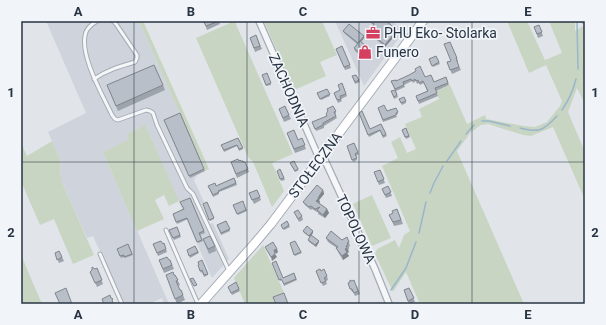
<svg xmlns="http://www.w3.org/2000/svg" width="606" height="325" font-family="Roboto,sans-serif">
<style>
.built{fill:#cfd4dc}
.green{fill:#c8d5c2}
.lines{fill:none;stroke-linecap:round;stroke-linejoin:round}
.stream{stroke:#9ab6cc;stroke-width:1.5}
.lane-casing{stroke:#a6acb5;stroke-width:5}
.street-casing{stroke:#a6acb5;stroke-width:8}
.secondary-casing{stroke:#a6acb5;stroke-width:10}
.lane{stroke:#f4f6f8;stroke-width:3}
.street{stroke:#f4f6f8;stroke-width:5.5}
.secondary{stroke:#fff;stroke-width:8}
.wall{fill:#9ea4ac}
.shaded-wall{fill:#81868c}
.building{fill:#b8bfc8;stroke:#81868c}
.grid{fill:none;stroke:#283443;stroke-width:1;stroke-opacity:0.55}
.labels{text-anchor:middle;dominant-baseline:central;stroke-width:3.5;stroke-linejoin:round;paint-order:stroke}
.poi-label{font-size:14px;fill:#283443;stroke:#f1f4f8;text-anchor:start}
.street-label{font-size:14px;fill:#283443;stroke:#f1f4f8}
.neatline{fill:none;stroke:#283443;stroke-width:1.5}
.grid-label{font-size:13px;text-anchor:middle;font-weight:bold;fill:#283443}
</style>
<rect width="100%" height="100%" fill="#e1e5ea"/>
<g class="built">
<polygon points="46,21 139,21 205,171 197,175 194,180 205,204 202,205 210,224 213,223 229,259 212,278 146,126 127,134 129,140 103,152 169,304 164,304 162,298 149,304 124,304 93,236 87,238 61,180 60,160 48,132 86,113"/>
<polygon points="335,21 392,21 404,31 364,86"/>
</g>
<g class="green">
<polygon points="139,21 143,21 209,169 205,171"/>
<polygon points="230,21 236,21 235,22 293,154 272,163 284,191 272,207 253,162 248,157 196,38 230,23"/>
<polygon points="264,21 322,21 337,55 320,62 326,76 294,90"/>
<polygon points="507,21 527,21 545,60 562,53 549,21 575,21 575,31 585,25 585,104 577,88 568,112 585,152 585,200 553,127 531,136 523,135 488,124 481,125 471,132 457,151 524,304 420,304 406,272 393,292 375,254 377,249 395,240 399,248 404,235 410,231 382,166 398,158 391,142 400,137 407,153 416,149 405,124 422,117 419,109 439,99 436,91 450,85 467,124 485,115 486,119 524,126 535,127 547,122 560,106 562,101 546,65 529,73"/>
<polygon points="144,126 146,126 179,201 169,206 164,195 155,200 164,219 137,231 103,152 128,140 127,134"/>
<polygon points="52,141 60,160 61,180 94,255 73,264 54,219 40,225 21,181 21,143 27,156"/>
<polygon points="372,195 391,238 372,246 353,204"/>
<polygon points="263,245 289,304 245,304 234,278"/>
<polygon points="21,255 42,304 21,304"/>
</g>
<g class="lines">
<g class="stream">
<polyline points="577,21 578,69"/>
<path d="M 562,110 C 569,100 573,91 576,79"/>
<polyline points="482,121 489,121 510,126"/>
<path d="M 520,128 C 539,133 543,131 557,116"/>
<polyline points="466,134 474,125"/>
<polyline points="447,161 461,141"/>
<polyline points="430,193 434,183 443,166"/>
<polyline points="419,233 426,202"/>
<polyline points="391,290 406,268 416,242"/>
<polyline points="378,304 379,303"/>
</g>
<defs>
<g id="lane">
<path d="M 97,21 C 92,24 88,27 86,32 C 78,53 103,96 112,115 L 115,119 L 118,120 L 146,110 L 150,111 L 153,113 L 157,125 L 187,188 L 193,194 L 229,271"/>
<polyline points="583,21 585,22"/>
<path d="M 94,79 C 107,70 121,66 135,62 L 137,58 L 137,55 L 116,24 L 113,21"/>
<polyline points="166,230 198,304"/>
<polyline points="100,254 122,304"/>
</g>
<g id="street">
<polyline points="259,21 319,158"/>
<polyline points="322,154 375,269 389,304"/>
</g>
<polyline id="secondary" points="201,304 255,243 271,224 423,21"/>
</defs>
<use href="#lane" class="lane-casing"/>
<use href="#street" class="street-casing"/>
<use href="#secondary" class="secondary-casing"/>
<use href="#lane" class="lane"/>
<use href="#street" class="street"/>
<use href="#secondary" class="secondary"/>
</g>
<g class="wall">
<polygon points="219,21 220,24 207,30 204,22"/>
<polygon points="368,21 386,21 398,32 385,47 372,36 372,34 374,25"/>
<polygon points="539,25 543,36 538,38 534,27"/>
<polygon points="343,31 364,36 364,38 361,42 366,46 369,53 364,59 355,51 354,48 357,44 344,33"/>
<polygon points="256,35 262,49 255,52 250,38"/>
<polygon points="450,42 458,61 457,62 461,70 452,74 447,62 451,61"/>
<polygon points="342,46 351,68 345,70 336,49"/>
<polygon points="436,56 440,64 433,67 429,59"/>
<polygon points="267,73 271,85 266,86 262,75"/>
<polygon points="356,75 360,82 355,84 352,76"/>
<polygon points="425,77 434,82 446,77 449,85 436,91 438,96 419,104 416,96 427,91 424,83 420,85 419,83 417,84 416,81 413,83 412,81 404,85 405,87 396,91 398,97 394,99 391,91 395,90 391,81"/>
<polygon points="342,83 347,96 341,99 342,101 338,103 334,93 340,90"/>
<polygon points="107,85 163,85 165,90 118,111"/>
<polygon points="327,89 330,96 321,100 317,93"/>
<polygon points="404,97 406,103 402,105 399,99"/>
<polygon points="285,106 291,119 284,122 279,109"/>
<polygon points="378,108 387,111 396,108 398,114 396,115 397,117 383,122"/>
<polygon points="336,111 336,113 335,114 337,118 324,126 324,128 316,131 312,122 327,116"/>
<polygon points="180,113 205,171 190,178 164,120"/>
<polygon points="360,115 370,129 381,124 387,136 383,138 380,131 369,137"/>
<polygon points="406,128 410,137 406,139 402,130"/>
<polygon points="287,133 298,140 302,138 306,149 295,153"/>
<polygon points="238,138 243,149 239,151 237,146 224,152 221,145"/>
<polygon points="354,143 359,154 356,156 357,160 353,162 347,146"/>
<polygon points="239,161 241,161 248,169 249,172 237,178 231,162"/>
<polygon points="290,163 298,169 299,170 295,172"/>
<polygon points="280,169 285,180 281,181 277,171"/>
<polygon points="380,170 385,183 379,185 374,172"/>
<polygon points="234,178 237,185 219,192 219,194 213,197 208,186 216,186"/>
<polygon points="388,186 392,196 386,198 382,189"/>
<polygon points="257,190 261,200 254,204 249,193"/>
<polygon points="323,190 324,194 319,200 320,202 319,203 327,209 329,213 325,218 318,214 318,212 317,212 312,209 311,210 305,205 303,202"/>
<polygon points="190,198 205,233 200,235 203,241 198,243 188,219 177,224 173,214 183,209"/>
<polygon points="243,201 247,211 238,215 233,205"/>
<polygon points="207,202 214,219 210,221 203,204"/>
<polygon points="397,209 403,224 394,226 389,215 393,213"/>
<polygon points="294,212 302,216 303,220 299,222"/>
<polygon points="226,221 230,231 221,235 217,225"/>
<polygon points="287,221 290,227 284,230 281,225"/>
<polygon points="177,227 181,237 174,240 169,230"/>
<polygon points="303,231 313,233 311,235 319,241 319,242 316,247 309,242 308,240 310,237 304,233"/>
<polygon points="326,238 342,240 349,242 350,246 349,247 349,249 348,250 349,252 347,253 349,256 343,260 338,252 337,248 328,242"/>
<polygon points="203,239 215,246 216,251 209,254"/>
<polygon points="164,243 167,252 158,256 153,244"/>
<polygon points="290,243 301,252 302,253 295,256"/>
<polygon points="128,244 133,255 125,258 124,257 121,258 117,249"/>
<polygon points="195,246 199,253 190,258 187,250"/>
<polygon points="59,251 64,261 59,263 55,253"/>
<polygon points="159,260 170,260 174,269 164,273"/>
<polygon points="202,260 208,275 204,277 202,272 201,273 198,265 199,265"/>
<polygon points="272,263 283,278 294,273 297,280 284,286 282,280 280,281"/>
<polygon points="97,268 103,284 97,287 90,272"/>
<polygon points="316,271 321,271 327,276 328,280 326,281 327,284 323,286"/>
<polygon points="166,275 175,275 180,285 178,286 180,290 181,290 185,300 177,304"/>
<polygon points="236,282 240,291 232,295 228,287"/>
<polygon points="348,283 357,286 360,294 355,296 353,292 352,292"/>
<polygon points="409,288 415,302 409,304 404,290"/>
</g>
<g class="shaded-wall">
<polygon points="397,30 398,32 385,47 385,45"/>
<polygon points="364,36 364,38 358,45 358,43"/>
<polygon points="368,50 369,53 364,59 363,56"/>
<polygon points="323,190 324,194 319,200 320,202 318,204 316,201 318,198"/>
<polygon points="327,209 329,213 325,218 323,215"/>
<polygon points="313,231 313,233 310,237 309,236"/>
<polygon points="319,241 319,242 316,247 315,245"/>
<polygon points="347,248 349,252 347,253 349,256 343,260 342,256 345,249"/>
<polygon points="277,249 278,252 276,254 274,250"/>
<polygon points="275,254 277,257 272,261 271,257"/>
</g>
<g class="building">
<polygon points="206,21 219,21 206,26 204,22"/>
<polygon points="370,21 386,21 397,30 385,45 372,34 372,28 374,24"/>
<polygon points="349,24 364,36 358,43 343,31"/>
<polygon points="539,25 542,32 537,34 534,27"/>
<polygon points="256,35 260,46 254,48 250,38"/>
<polygon points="360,41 366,46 365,47 368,50 363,56 354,48"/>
<polygon points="450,42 457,58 456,58 459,67 450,70 447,62 451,61 444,44"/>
<polygon points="342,46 350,65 344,67 336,49"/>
<polygon points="436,56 439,62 432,66 429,59"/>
<polygon points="154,65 163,85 116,106 107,85"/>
<polygon points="420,66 425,77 431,75 434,82 446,77 448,83 435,88 437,93 418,101 416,96 428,91 423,81 419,83 418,80 416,81 415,79 412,81 411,79 403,82 404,85 395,89 391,81 396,80 396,81 409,75 416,71 415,69"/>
<polygon points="267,73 271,83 266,85 262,75"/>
<polygon points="356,75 359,80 355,82 352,76"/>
<polygon points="342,83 346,94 340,96 341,99 337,100 334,93 340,90 338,85"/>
<polygon points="327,89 330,94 320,99 317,93"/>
<polygon points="395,90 397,95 394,97 391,91"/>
<polygon points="404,97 406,101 401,103 399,99"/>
<polygon points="384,105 387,111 396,108 398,112 396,113 396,115 383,120 378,108"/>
<polygon points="285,106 289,115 283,118 279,109"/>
<polygon points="333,106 336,111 334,112 336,116 323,123 323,125 315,129 312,122 327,116 326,114 327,113 327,112 328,111 327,109"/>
<polygon points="362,111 370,129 381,124 386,134 383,136 380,130 368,135 359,113"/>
<polygon points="180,113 204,169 189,176 164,120"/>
<polygon points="406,128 409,136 405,137 402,130"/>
<polygon points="294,130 298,140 302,138 305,145 294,149 287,133"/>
<polygon points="238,138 243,148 239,149 237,145 224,150 221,145"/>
<polygon points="354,143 358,152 355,154 357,158 352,160 347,146"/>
<polygon points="238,159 239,161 240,160 241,161 243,161 243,162 245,162 248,169 236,174 231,162"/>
<polygon points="294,161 298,169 295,171 290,163"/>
<polygon points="280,169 284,178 280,179 277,171"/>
<polygon points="380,170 384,179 378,182 374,172"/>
<polygon points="234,178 236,183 218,191 219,192 213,195 208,186 215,183 216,186"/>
<polygon points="317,185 323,190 318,198 319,198 316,201 327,209 323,215 317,210 320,207 315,209 311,206 309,207 303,202"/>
<polygon points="388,186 391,192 385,195 382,189"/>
<polygon points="257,190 260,197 252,200 249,193"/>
<polygon points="190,198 204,231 199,233 202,240 197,242 187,218 176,222 173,214 184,209 180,202"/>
<polygon points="243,201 246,210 237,214 233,205"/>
<polygon points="207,202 214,218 209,220 203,204"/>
<polygon points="397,209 401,220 393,222 389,215 393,213 392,211"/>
<polygon points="298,210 302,216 298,219 294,212"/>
<polygon points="226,221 230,229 221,233 217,225"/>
<polygon points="287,221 289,225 283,229 281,225"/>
<polygon points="307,226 313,231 309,236 303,231"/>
<polygon points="177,227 180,235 173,238 169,230"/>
<polygon points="331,231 342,240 347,237 349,242 347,243 348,245 346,246 347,248 345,249 347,252 342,256 336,248 338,247 326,238"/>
<polygon points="311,235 319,241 315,245 308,240"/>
<polygon points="210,236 215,246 208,249 203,239"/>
<polygon points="161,241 163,244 164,243 166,249 157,253 153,244"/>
<polygon points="295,241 301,252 294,255 290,243"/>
<polygon points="273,242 277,249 274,250 275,254 271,257 265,247"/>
<polygon points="128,244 132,254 124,257 124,255 120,256 117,249"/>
<polygon points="195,246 198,252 189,256 187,250"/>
<polygon points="59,251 62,257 57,260 55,253"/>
<polygon points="167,257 169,260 170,260 172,265 163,269 159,260"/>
<polygon points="202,260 208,274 204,275 202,270 200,271 198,265 199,265 198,262"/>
<polygon points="276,261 283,278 294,273 296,279 284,284 281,279 279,280 272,263"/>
<polygon points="92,267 95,269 97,268 102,280 95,283 90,272 92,270"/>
<polygon points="320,269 321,271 324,269 327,276 324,278 326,281 321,283 316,271"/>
<polygon points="173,272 174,275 175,275 178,280 176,281 180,290 181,290 183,295 175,299 166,275"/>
<polygon points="193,278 197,285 194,286 190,279"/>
<polygon points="350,280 352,281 354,280 358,291 354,293 352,289 350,289 348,283 350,282"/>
<polygon points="236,282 239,289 231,293 228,287"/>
<polygon points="66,288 72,304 60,304 55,293"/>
<polygon points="409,288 414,298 408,301 404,290"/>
<polygon points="284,293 288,304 276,304 273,297"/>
<polygon points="110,295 111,298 113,299 112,300 113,303 111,304 104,304 102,299"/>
</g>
<path class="grid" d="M 134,21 L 134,304M 247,21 L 247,304M 359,21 L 359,304M 472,21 L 472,304M 21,162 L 585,162"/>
<defs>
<symbol id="office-bare" viewBox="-9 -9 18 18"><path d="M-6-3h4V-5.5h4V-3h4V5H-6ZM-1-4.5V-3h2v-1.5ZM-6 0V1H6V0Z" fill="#d54061" stroke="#f1f4f8" stroke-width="2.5" paint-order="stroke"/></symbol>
<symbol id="shop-bare" viewBox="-9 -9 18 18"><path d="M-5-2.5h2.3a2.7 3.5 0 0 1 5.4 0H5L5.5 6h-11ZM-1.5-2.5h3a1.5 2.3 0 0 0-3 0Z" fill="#d54061" stroke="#f1f4f8" stroke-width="2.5" paint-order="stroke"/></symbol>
</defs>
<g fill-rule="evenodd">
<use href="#office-bare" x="363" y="23" width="20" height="20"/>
<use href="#shop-bare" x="355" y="42" width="20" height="20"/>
</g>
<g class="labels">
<g class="poi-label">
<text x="384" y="33">PHU Eko- Stolarka</text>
<text x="376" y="52">Funero</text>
</g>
<g class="street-label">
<text transform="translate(289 90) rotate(66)">ZACHODNIA</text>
<text transform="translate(315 165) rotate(-53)">STOŁECZNA</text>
<text transform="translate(356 229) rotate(65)">TOPOLOWA</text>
</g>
</g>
<rect width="606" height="325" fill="none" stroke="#f1f4f8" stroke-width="44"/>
<rect x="22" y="22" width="562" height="281" class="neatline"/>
<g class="grid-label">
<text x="78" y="16">A</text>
<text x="191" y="16">B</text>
<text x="303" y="16">C</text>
<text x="415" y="16">D</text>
<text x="528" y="16">E</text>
<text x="11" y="97">1</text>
<text x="595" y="97">1</text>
<text x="11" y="237">2</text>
<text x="595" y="237">2</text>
<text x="78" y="319">A</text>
<text x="191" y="319">B</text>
<text x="303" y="319">C</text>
<text x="415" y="319">D</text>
<text x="528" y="319">E</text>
</g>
</svg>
